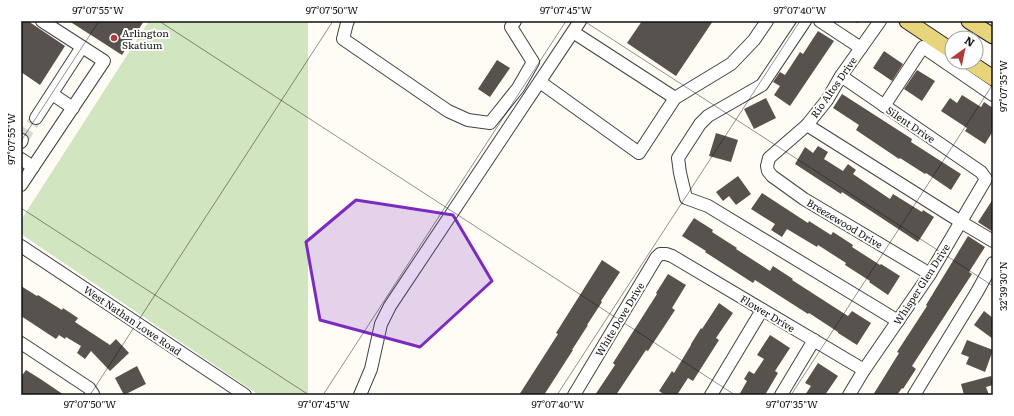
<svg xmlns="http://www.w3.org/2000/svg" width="1014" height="416" font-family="Literata,serif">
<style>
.green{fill:#d1e5c1}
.building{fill:#58524e}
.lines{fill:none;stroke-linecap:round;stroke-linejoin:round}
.minor-tunnel{stroke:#dad9d3;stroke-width:12;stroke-dasharray:12 6;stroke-linecap:butt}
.minor-casing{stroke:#434343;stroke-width:14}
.major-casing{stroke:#212121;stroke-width:17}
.path{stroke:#323232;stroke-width:2;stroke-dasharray:4 2;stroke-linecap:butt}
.minor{stroke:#fff;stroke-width:12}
.major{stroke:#e8d57b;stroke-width:15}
.marked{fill:#7b2cbf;fill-opacity:0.2;stroke:#7b2cbf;stroke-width:3;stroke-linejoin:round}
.ticks{fill:none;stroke:#101010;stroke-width:1;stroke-opacity:0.45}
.poi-dot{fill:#b03b39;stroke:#fff;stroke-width:1.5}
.labels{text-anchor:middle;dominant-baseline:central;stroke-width:4;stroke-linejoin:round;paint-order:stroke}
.poi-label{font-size:10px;fill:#101010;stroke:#fff;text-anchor:start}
.street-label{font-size:10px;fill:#101010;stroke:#fff}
.neatline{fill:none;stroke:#101010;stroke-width:1.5}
.ticks-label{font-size:10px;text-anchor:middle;fill:#101010}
</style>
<rect width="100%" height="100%" fill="#fefcf5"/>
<polygon class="green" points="149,21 308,21 308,395 259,395 21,234 21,220"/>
<g class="building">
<polygon points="21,21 28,21 65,46 40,85 21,72"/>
<polygon points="69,21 144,21 122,55"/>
<polygon points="642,21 713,21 676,76 627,43"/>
<polygon points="818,31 834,41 790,106 774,95 780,86 773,82 780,72 785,75 800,52 803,54"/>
<polygon points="884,51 903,64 892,81 873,68"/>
<polygon points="497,60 510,68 490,97 478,89"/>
<polygon points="917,70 935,81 922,101 904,89"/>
<polygon points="842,94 912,139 911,142 961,174 951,190 926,173 925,174 900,158 899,159 856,130 859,125 833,108"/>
<polygon points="962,95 981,107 984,102 993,108 993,131 985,144 965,131 967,128 941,111 950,98 957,103"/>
<polygon points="766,98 776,118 754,129 744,109"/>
<polygon points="716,133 738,140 731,162 709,156"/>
<polygon points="818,146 828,152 824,159 843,171 848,164 856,170 853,174 890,199 893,194 922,212 923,210 934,217 918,242 842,192 841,194 795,164 805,147 813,153"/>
<polygon points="738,176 751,194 736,205 729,196 723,201 716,192"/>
<polygon points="762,193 808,223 809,221 831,235 833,232 853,245 852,247 880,265 881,264 900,276 888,295 869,282 870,281 845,265 846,263 818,245 817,247 787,229 782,237 771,230 775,224 751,209"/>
<polygon points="993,199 993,232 978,222"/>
<polygon points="694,218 713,230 712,232 737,248 736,249 770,271 773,266 793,279 792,280 848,316 852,311 871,323 857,345 838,333 838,332 809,313 808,314 755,280 753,283 705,252 706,251 682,236"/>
<polygon points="968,236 985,247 969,272 972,274 912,366 916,369 903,389 902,388 897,395 873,395 899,353 897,352 927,306 926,305"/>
<polygon points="602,260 620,272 601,301 602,302 587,325 588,325 572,350 573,350 544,395 519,395 558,334 556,333"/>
<polygon points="668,274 686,285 672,308 675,310 648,351 646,350 616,395 595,395 615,365 613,363 657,294 656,293"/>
<polygon points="21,286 37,296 38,295 62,310 63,308 78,318 75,322 110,345 116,339 129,353 110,371 91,351 85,359 77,353 81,346 66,337 65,339 59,335 56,339 21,316"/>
<polygon points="719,303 733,313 716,338 719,340 693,381 688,378 677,395 665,395 659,391 672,371 674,373 691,345 691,344 701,328 702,329"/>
<polygon points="984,311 993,318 993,339 974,325"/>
<polygon points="770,335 790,348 775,371 778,373 765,395 739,395 747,381 744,379 749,371 754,374 764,359 757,355"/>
<polygon points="967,340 993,350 985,372 966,364 969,357 961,354"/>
<polygon points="818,363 838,376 825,395 805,395 811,386 805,383"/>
<polygon points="137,366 146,384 124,395 115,378"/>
<polygon points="26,370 42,380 64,395 21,395 21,377"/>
<polygon points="991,376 993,385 986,387 989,395 964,395 961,384"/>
</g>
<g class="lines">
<polyline class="minor-tunnel" points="22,140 36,118"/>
<defs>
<g id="minor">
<polyline points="348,21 347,23 343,39 448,111 468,120 490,123 518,88 533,62 511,27 515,21"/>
<polyline points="805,21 762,85 708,116 700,124 678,158 680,173 686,198 708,206 898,321"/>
<polyline points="820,21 861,48"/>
<polyline points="880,21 841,76 827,100 807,125 769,158 767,166 768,171 772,176 804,199 930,274"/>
<polyline points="573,32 675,98"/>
<polyline points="841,76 981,172 986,179 930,274 864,370 849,395"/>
<polyline points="540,82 639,153 675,98 731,64 754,40 767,21"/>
<polyline points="52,94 73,108"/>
<polyline points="884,106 923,47 993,95"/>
<polyline points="36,118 82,47"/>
<polyline points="807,125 961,222 993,241"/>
<polyline points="21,142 22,140"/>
<polyline points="21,159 33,167 21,185"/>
<polyline points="33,167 104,61 42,21"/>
<polyline points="21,246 245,395"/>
<polyline points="21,343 83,384 89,388 93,394 93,395"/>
<polyline points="360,395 371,369 381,324 390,306 580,21"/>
<polyline points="574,395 656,258 660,254 666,254 672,256 864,370"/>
<polyline points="711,395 762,310"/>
<polyline points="781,395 814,340"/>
<polyline points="914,395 977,292 993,263"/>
</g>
<g id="major">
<polyline points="907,21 952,51"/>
<polyline points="969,21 993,36"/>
<polyline points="969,62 993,78"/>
</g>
</defs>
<use href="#minor" class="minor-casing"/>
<use href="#major" class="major-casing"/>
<polyline class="path" points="856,21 858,22"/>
<use href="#minor" class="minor"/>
<use href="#major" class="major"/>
</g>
<path class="marked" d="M 356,200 L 453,215 L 492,281 L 420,347 L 320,320 L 306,242 Z"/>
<path class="ticks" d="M 159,21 L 735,395M 584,21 L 993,286M 21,141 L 99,21M 21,208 L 309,395M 90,395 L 333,21M 323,395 L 566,21M 557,395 L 800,21M 791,395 L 993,84"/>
<circle class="poi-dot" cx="114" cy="38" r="4"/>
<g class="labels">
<g class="poi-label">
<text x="122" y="32">Arlington<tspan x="122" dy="12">Skatium</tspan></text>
</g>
<g class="street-label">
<text transform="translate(833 87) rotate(-55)">Rio Altos Drive</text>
<text transform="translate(911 124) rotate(34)">Silent Drive</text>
<text transform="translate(845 223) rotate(31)">Breezewood Drive</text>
<text transform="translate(921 284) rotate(-57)">Whisper Glen Drive</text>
<text transform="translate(768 313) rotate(31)">Flower Drive</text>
<text transform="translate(619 319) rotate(-59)">White Dove Drive</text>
<text transform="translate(133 320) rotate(34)">West Nathan Lowe Road</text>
</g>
</g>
<rect width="1014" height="416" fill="none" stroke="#ffffff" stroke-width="44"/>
<g transform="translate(964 50) rotate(33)"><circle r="19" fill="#ffffff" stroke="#9f9f9f"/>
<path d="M0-3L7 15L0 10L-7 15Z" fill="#b03b39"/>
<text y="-6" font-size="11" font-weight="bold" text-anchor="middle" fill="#101010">N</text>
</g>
<rect x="22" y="22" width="970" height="372" class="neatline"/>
<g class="ticks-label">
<text x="98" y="14">97°07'55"W</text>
<text x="332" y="14">97°07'50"W</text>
<text x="566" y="14">97°07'45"W</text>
<text x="800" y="14">97°07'40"W</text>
<text transform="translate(1003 86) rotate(-90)" y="4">97°07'35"W</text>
<text transform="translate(11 139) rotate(-90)" y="4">97°07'55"W</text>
<text transform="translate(1003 286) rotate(-90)" y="4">32°39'30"N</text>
<text x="90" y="408">97°07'50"W</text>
<text x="324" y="408">97°07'45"W</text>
<text x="558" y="408">97°07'40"W</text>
<text x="792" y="408">97°07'35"W</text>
</g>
</svg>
